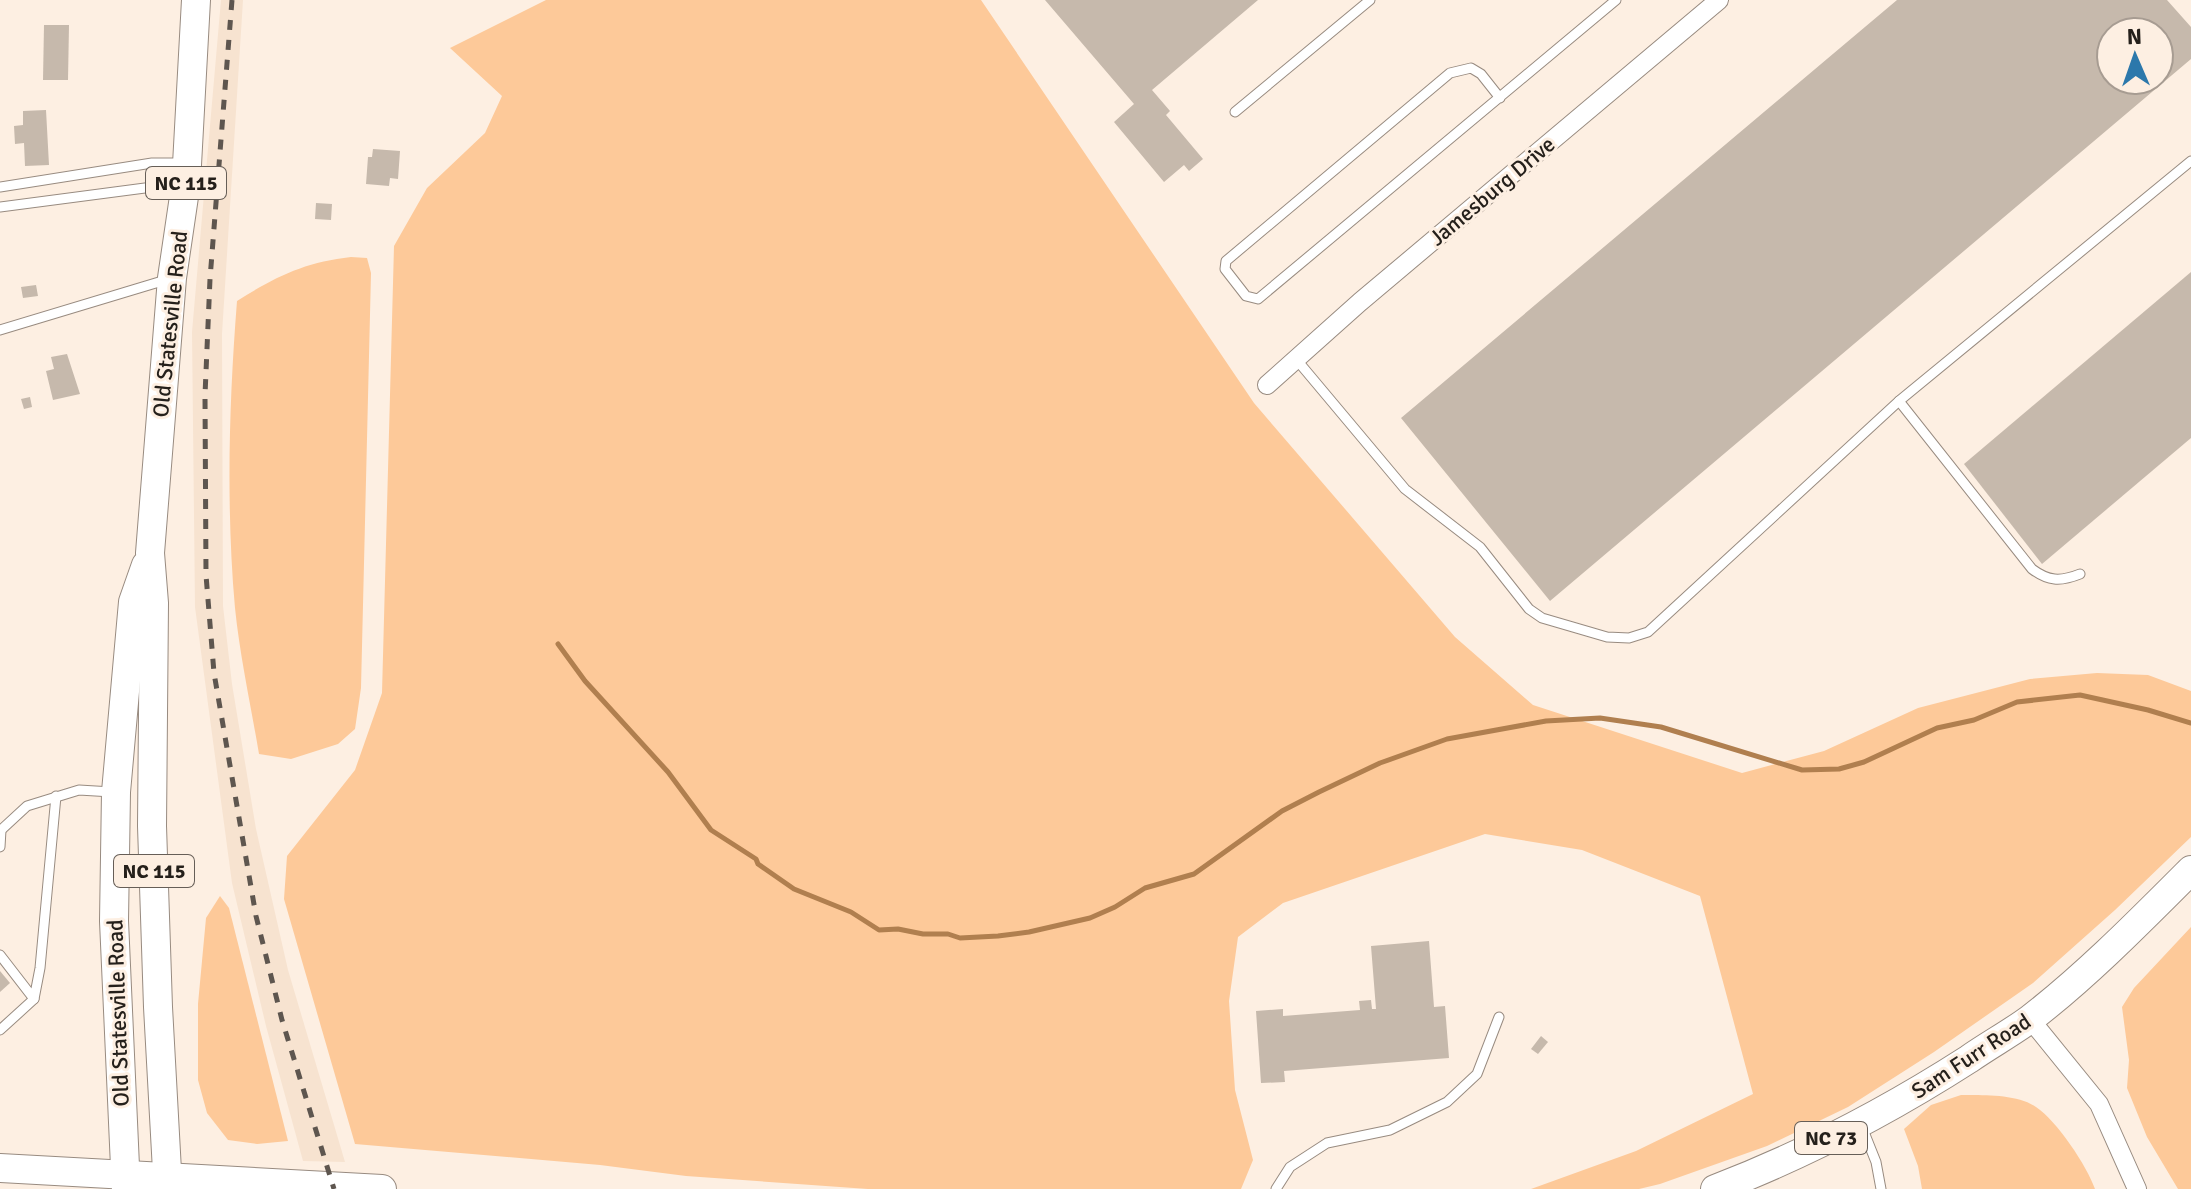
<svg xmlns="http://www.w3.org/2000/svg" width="2191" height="1189" font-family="Signika,sans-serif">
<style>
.built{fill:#f7e3d0}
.green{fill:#fdc999}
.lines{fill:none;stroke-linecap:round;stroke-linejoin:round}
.stream{stroke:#b07f4f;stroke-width:5}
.building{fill:#c6b9ac;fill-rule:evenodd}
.service-casing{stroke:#988b80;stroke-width:11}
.minor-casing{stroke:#988b80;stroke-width:20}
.primary-casing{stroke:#988b80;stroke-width:30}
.service{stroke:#fff;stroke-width:9}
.minor{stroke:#fff;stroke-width:18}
.primary{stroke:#fff;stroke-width:28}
.rail{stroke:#5e564f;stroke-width:5;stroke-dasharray:10 10;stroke-linecap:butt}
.labels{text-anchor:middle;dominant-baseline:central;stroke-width:6;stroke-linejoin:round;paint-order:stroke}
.shield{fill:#fdefe2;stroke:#665e57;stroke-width:2}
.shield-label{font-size:20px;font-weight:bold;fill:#25201b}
.street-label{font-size:22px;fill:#25201b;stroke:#fdefe2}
</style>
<rect width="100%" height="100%" fill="#fdefe2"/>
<polygon class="built" points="221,0 243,0 222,334 223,606 232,684 256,829 288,970 345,1162 303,1161 266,1026 232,883 195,607 192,332"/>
<g class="green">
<polygon points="546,0 981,0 1254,403 1455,637 1533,705 1742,773 1824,751 1918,708 2030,679 2097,673 2148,675 2191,691 2191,837 2115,910 2033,983 1934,1052 1848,1107 1767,1146 1660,1184 1639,1189 1531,1189 1636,1151 1753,1094 1700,896 1582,850 1485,834 1283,903 1238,937 1229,1001 1235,1090 1253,1160 1241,1189 868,1189 686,1176 600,1165 355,1144 284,899 287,856 355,770 382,693 394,246 427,188 485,133 502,96 450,48"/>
<path d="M 351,257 L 367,258 L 371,273 L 361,688 L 355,729 L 338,744 L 291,759 L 259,754 C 251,706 240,657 235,608 C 226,507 229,402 237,301 C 275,277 305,262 351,257 Z"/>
<polygon points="220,896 229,908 288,1141 257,1144 228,1140 207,1113 198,1080 198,1004 206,918"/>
<polygon points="2191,927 2191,1189 2178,1189 2147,1137 2127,1088 2129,1060 2122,1007 2134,988"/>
<path d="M 1961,1095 C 1982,1095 2018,1094 2036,1107 C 2057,1121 2087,1166 2095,1189 L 1922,1189 L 1918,1166 L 1904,1129 L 1931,1105 Z"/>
</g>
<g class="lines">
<polyline class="stream" points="558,644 585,681 668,772 711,830 756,859 758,864 794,889 851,912 879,930 898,929 923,934 948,934 960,938 998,936 1029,932 1090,918 1115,907 1145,888 1194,874 1282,811 1319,792 1380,763 1447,739 1546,721 1600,718 1661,727 1802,770 1839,769 1864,762 1937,728 1974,720 2017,702 2080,695 2148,710 2191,723"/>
</g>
<g class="building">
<polygon points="1045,0 1258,0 1152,90 1170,111 1166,115 1203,159 1189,171 1184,165 1164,182 1114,122 1134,104"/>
<path d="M 1897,0 L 2167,0 L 2191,27 L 2191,59 L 1550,601 L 1401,418 ZM 2111,32 L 2159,32 L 2159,80 L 2111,80 Z"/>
<polygon points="44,25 69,25 68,80 43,80"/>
<polygon points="46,110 49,165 25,166 24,143 15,144 14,126 23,125 23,111"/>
<polygon points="373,149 400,151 398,179 390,178 389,186 366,184 368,157 372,157"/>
<polygon points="316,203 332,204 331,220 315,219"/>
<polygon points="2191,272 2191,438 2042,564 1964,464"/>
<polygon points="36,285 38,296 23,298 21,287"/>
<polygon points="67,354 80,394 53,400 46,371 54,369 51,357"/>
<polygon points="30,397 32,407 24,409 21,399"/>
<polygon points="1429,941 1434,1007 1445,1006 1449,1058 1284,1071 1285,1082 1261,1083 1256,1011 1283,1009 1283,1016 1360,1010 1359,1001 1371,1000 1372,1009 1376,1009 1371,946"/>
<polygon points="0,971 10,983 0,992"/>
<polygon points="1541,1036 1548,1042 1538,1054 1531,1049"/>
</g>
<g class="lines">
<defs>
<g id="service">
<polyline points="1500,98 1481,74 1471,68 1450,73 1226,261 1225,269 1246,296 1258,299 1616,0"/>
<polyline points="1235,112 1370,0"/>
<polyline points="0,187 152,163 183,163"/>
<polyline points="0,207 183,183"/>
<polyline points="0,330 169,279"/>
<polyline points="1296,359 1405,489 1480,547 1529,609 1542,618 1607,637 1629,638 1648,632 1899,401 2191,161"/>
<path d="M 1899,401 L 2032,569 C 2048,581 2060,582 2080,574"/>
<polyline points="0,831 27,806 79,790 112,792"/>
<polyline points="0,847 1,830"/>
<polyline points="0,955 34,999 40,968 56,796"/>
<polyline points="0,1030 34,999"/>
<polyline points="1862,1127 1876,1162 1881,1189"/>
<polyline points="1276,1189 1290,1167 1327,1143 1390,1130 1447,1102 1477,1074 1499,1017"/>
</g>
<g id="minor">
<polyline points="1267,385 1360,302 1719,0"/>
<polyline points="2030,1019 2099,1104 2137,1189"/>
</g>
<g id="primary">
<polyline points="0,1168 382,1189"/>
<polyline points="126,1189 114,921 116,792 133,602 146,565"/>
<polyline points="168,1189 158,1007 152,826 154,603 150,553 172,278 186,183 196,0"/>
<path d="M 1715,1189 C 1804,1155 1888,1111 1969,1059 C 1989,1045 2011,1033 2030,1019 C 2086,976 2141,920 2191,870"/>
</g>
</defs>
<use href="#service" class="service-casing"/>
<use href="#minor" class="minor-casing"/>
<use href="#primary" class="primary-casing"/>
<use href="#service" class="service"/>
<use href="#minor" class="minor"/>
<use href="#primary" class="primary"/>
<polyline class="rail" points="232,0 210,279 205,395 206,575 214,673 256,916 282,1020 334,1189"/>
</g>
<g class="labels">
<g class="shield">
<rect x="146" y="167" width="80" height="32" rx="6"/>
<rect x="114" y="855" width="80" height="32" rx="6"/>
<rect x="1795" y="1122" width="72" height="32" rx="6"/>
</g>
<g class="shield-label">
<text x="186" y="183">NC 115</text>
<text x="154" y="871">NC 115</text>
<text x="1831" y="1138">NC 73</text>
</g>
<g class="street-label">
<text transform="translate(1492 191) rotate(-40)">Jamesburg Drive</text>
<text transform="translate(170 324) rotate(-84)">Old Statesville Road</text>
<text transform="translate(118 1013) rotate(-92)">Old Statesville Road</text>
<text transform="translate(1971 1056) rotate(-33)">Sam Furr Road</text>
</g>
</g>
<g transform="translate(2135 56) rotate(358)"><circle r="38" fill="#fdefe2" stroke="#a79c92" stroke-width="2"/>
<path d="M0-6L14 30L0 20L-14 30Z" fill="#2c78ab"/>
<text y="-12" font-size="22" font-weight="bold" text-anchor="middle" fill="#25201b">N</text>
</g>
</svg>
